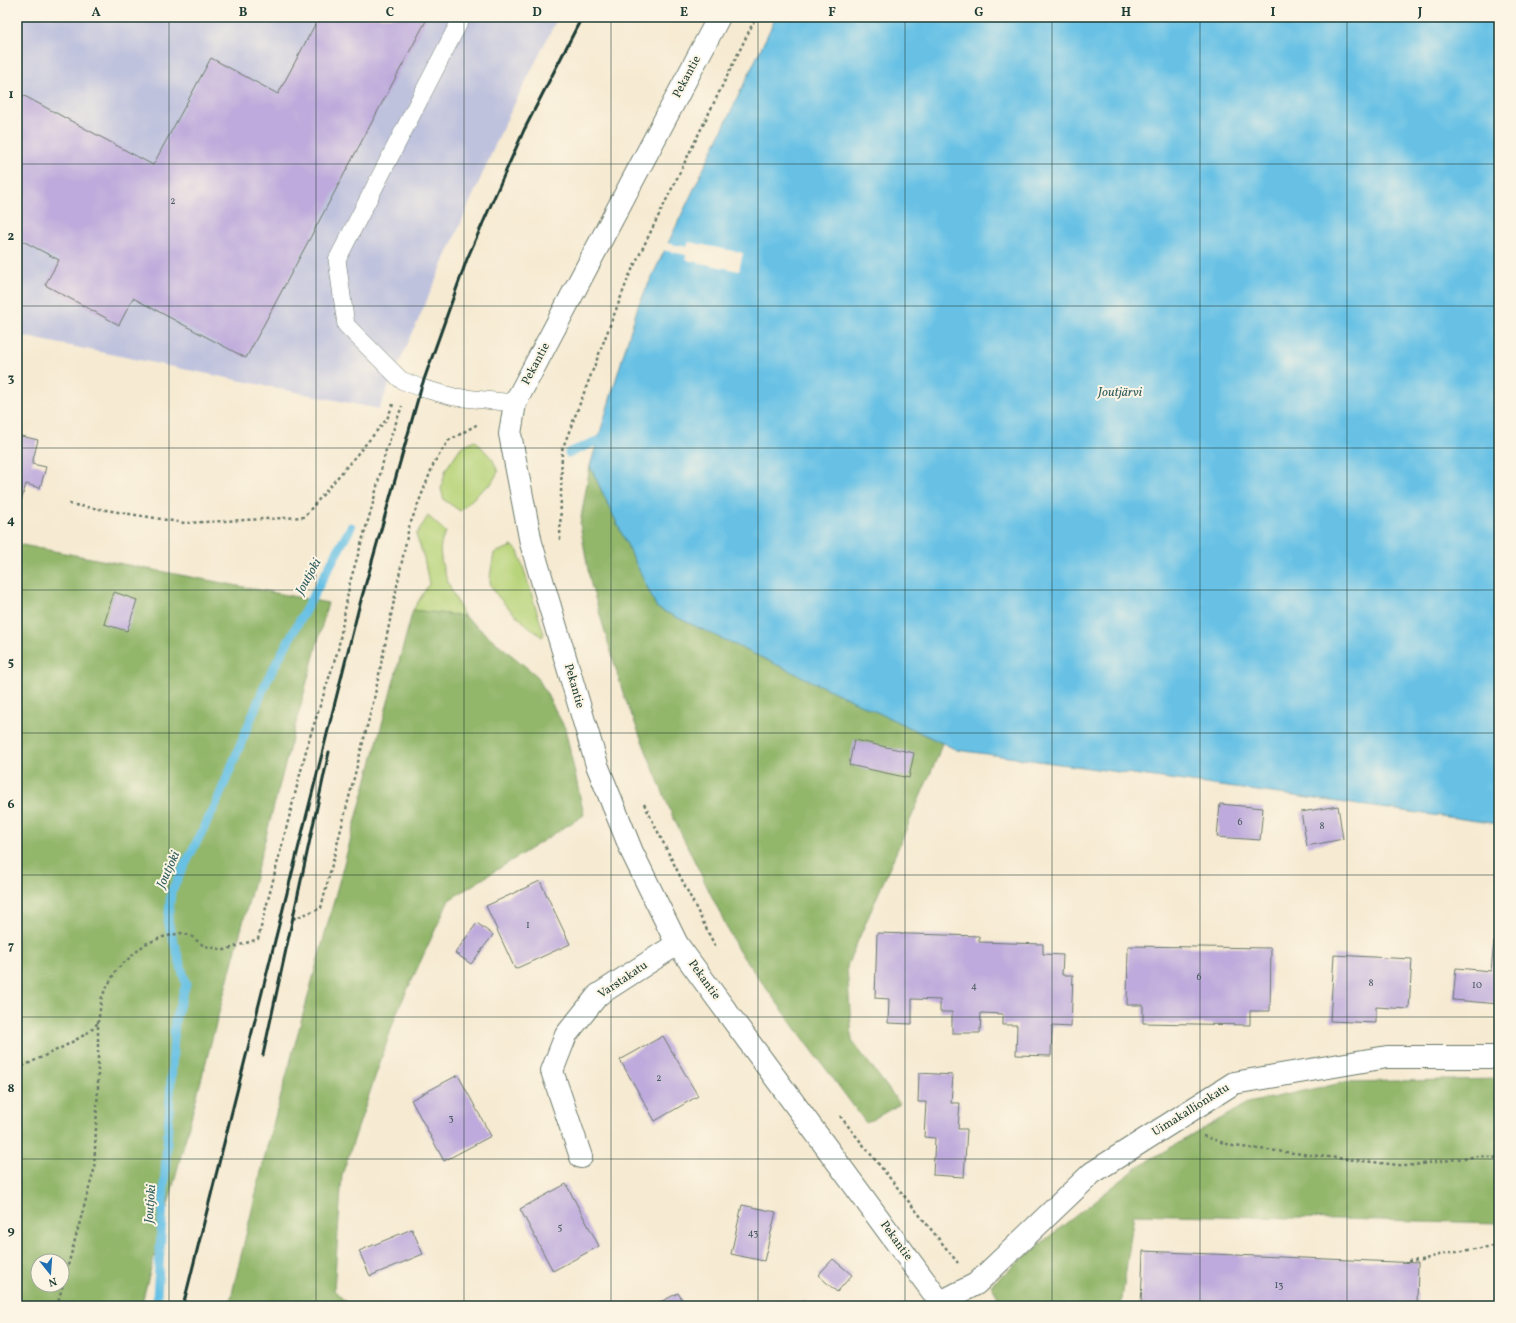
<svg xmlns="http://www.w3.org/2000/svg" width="1516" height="1323" font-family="Vollkorn,serif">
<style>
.industrial{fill:#bfc2dd}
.green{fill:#b8d47a;stroke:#6c8857}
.forest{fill:#92b66a;stroke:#587a4f;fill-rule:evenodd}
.water{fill:#68c1e5;stroke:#447f8c}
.pier{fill:#f6ead2}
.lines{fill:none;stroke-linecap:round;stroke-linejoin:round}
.stream{stroke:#68c1e5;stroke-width:9}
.building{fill:#beaadc}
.service-casing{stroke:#6a7a6b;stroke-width:18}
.minor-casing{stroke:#6a7a6b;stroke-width:24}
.path{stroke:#6a7a6b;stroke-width:2.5;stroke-dasharray:3 3;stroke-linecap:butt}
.service{stroke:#fff;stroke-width:17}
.minor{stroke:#fff;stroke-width:22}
.rail{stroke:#1f3d34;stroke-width:3}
.grid{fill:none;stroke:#1f3d34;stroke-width:1;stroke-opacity:0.55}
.labels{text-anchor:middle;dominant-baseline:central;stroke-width:4;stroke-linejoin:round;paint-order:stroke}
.number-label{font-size:10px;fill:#47585e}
.street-label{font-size:12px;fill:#1f3d34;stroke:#fcf5e5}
.water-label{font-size:13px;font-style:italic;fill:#315e60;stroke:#fcf5e5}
.neatline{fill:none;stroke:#1f3d34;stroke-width:1.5}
.grid-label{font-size:13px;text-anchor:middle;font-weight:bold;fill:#1f3d34}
</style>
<rect width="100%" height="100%" fill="#fcf5e5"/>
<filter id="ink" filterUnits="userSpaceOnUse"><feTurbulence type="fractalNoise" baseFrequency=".025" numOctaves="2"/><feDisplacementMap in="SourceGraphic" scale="8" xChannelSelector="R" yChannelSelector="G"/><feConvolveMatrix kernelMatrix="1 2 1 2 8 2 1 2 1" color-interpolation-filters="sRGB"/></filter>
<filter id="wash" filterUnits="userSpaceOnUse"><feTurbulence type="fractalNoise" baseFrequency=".012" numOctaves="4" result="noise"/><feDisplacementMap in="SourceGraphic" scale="16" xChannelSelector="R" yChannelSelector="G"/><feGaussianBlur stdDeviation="0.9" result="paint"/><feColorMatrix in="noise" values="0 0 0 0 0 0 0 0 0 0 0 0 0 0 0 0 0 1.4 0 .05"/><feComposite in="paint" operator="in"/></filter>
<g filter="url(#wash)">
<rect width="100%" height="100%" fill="#f6ead2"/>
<polygon class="industrial" points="17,17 558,17 504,125 379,409 17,335"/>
<g class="green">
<polygon points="475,440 493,460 498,472 491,484 483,489 460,511 444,500 441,489 446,469 461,447"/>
<path d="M 428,516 L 446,532 C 444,536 442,540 441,544 C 437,566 455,597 464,616 L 413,610 L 429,584 L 424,558 L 416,535 Z"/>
<path d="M 513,546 L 518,551 L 544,634 L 542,637 C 530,628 490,595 490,581 C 490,572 493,562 494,553 Z"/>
</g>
<g class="forest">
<polygon points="590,466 657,608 942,743 937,758 847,966 852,1041 900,1104 866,1123 738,950 672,815 624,696 590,581 580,524"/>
<path d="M 17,544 L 328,603 L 141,1306 L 17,1306 ZM 38,1261 L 62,1261 L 62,1285 L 38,1285 Z"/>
<polygon points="413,610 464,616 537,676 565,728 584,815 449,900 397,1012 342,1175 334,1290 350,1306 229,1306 268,1143"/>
<polygon points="1499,1079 1499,1223 1134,1214 1121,1306 1003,1306 991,1285 1051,1235 1142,1164 1248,1103 1346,1082"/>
</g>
<polygon class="water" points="776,17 1499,17 1499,824 957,750 657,608 590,466 638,306"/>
<polygon class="pier" points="689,242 743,253 739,271 686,260 686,255 662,250 666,243 687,247"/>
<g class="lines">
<g class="stream">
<polyline points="569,453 597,441"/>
<polyline points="158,1305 157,1297 175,1020 186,984 168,922 171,892 216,804 267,680 351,527"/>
</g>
</g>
<g id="blocks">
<g class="building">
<polygon points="319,17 428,17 246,358 133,298 119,325 45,285 59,260 17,238 17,92 153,165 211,58 278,94"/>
<polygon points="17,435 38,440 32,464 46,467 40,488 26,484 21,501 17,500"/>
<polygon points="114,592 137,600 127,631 104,624"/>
<polygon points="854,740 914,753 909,778 849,765"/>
<polygon points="1220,804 1263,808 1260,840 1217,837"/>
<polygon points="1338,806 1343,839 1307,846 1301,812"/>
<polygon points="540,881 570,944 515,969 486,906"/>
<polygon points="477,923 493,935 471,964 455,953"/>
<polygon points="877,933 979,936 979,942 1043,944 1043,954 1063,955 1062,975 1073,975 1071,1027 1052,1026 1051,1056 1016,1055 1017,1025 1003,1025 1003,1014 981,1013 980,1033 952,1033 952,1012 940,1012 940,1000 912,999 912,1024 888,1023 889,999 875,998"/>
<polygon points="1494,942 1499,942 1499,1004 1453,1000 1456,968 1491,971"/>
<polygon points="1128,946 1271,948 1270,1011 1250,1011 1250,1025 1143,1023 1143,1005 1127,1005"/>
<polygon points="1334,955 1412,959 1409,1009 1376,1007 1376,1023 1330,1021"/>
<polygon points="663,1036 698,1096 655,1121 620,1060"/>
<polygon points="919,1073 953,1075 951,1103 960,1103 958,1129 967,1129 964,1177 933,1175 935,1138 924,1137 926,1102 918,1102"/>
<polygon points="458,1075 491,1136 444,1161 411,1100"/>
<polygon points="566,1184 599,1246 553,1271 520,1209"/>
<polygon points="742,1205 776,1212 764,1261 731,1254"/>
<polygon points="412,1229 423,1254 370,1276 359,1251"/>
<polygon points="1143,1251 1418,1263 1417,1306 1141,1306"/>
<polygon points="833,1259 852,1275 837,1292 818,1275"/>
<polygon points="678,1293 686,1306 653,1306"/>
<polygon points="805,1301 808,1306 794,1306"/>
</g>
</g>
</g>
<g filter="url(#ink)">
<use href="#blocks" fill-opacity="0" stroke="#6a7a6b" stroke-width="1"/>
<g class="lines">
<defs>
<polyline id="service" points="462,17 337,260 346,325 401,380 421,388 454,397 515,403"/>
<g id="minor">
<polyline points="719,17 515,403 510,434 531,543 597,765 632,852 677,944 943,1306"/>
<polyline points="581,1157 552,1071 566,1035 598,995 677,944"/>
<polyline points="941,1302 976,1284 1092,1173 1234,1083 1387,1057 1499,1057"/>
</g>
</defs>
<use href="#service" class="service-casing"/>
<use href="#minor" class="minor-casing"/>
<g class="path">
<polyline points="69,504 185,523 304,517 387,419 394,402"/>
<polyline points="560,540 562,450 629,276 756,17"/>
<polyline points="644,804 716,948"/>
<polyline points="293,919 321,908 374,699 409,527 434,463 448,441 478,424"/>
<polyline points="17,1069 65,1046 86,1034 98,1023"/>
<polyline points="840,1116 958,1263"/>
<polyline points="1203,1136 1233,1146 1407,1166 1479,1156 1499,1158"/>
<polyline points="1408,1261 1421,1260 1439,1255 1499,1245"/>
<polyline points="57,1306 94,1170 98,1086 98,1023 102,996 117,969 145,944 163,937 181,933 191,936 204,946 225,950 258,939 308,743 338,650 350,582 372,507 386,450 402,406"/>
<polyline points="1495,1306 1499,1301"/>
</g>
<use href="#service" class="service"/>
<use href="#minor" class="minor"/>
<g class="rail">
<polyline points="263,1055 329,752"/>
<polyline points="183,1306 358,611 421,388 467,259 524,130 582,17"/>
</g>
</g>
</g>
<path class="grid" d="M 169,17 L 169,1306M 316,17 L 316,1306M 464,17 L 464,1306M 611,17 L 611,1306M 758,17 L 758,1306M 905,17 L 905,1306M 1052,17 L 1052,1306M 1200,17 L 1200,1306M 1347,17 L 1347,1306M 17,164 L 1499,164M 17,306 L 1499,306M 17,448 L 1499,448M 17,590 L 1499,590M 17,733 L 1499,733M 17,875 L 1499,875M 17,1017 L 1499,1017M 17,1159 L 1499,1159"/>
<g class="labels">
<g class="number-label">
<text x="173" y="201">2</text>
<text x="1240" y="822">6</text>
<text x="1322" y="826">8</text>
<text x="528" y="925">1</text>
<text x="1199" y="977">6</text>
<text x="1371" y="983">8</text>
<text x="1477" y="985">10</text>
<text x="974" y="986">4</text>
<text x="659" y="1078">2</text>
<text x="451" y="1118">3</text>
<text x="560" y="1227">5</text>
<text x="753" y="1233">43</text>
<text x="1279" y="1285">13</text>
</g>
<g class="street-label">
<text transform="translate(687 77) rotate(-62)">Pekantie</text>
<text transform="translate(536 364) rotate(-62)">Pekantie</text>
<text transform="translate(574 686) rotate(74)">Pekantie</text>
<text transform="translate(623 980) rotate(-34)">Varstakatu</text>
<text transform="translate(704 980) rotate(54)">Pekantie</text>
<text transform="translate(1191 1110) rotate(-32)">Uimakallionkatu</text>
<text transform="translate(896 1241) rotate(54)">Pekantie</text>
</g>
<g class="water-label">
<text x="1120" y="393">Joutjärvi</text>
<text transform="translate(309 577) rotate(-61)">Joutjoki</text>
<text transform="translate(169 870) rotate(-66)">Joutjoki</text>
<text transform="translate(151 1204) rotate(-86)">Joutjoki</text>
</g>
</g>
<rect width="1516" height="1323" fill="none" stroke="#fcf5e5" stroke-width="44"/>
<g transform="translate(50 1273) rotate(163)"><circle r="19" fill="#fcf5e5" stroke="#a4ab9e"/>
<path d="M0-3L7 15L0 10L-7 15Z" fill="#1f6fb2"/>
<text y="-6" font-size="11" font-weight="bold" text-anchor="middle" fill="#1f3d34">N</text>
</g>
<rect x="22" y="22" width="1472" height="1279" class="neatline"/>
<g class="grid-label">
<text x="96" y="16">A</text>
<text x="243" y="16">B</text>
<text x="390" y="16">C</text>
<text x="537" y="16">D</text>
<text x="684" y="16">E</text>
<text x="832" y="16">F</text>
<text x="979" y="16">G</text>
<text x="1126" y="16">H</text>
<text x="1273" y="16">I</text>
<text x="1420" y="16">J</text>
<text x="11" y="98">1</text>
<text x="11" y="240">2</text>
<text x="11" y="382">3</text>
<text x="11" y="524">4</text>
<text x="11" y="666">5</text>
<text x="11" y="808">6</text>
<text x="11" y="950">7</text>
<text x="11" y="1092">8</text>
<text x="11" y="1234">9</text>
</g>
</svg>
